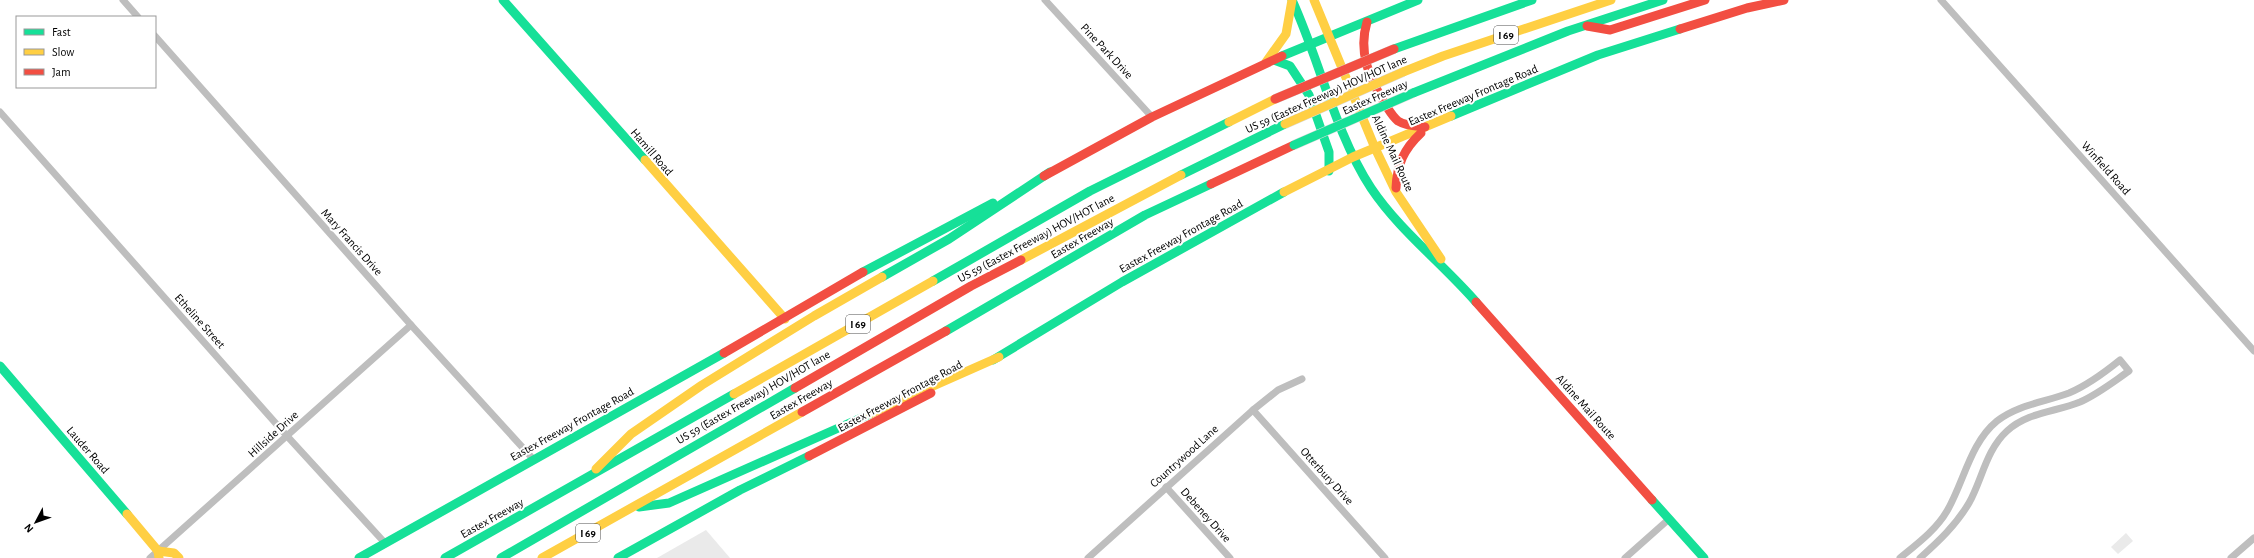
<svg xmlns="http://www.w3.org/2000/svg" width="2254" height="558" font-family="'Alegreya Sans',sans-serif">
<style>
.green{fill:#eaeaea}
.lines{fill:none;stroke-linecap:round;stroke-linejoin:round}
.street{stroke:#bebebe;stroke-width:7}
.fast{stroke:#16e098;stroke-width:9}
.slow{stroke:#ffcf43;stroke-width:9}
.jam{stroke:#f24e42;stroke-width:9}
.fast-bridge-casing{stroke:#dbdbdb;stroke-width:10;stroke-linecap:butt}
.slow-bridge-casing{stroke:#dbdbdb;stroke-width:10;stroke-linecap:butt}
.jam-bridge-casing{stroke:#dbdbdb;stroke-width:10;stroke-linecap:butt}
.fast-bridge{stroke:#16e098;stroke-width:9}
.slow-bridge{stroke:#ffcf43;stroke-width:9}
.jam-bridge{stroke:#f24e42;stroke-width:9}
.labels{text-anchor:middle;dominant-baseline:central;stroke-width:4;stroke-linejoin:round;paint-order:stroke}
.shield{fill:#fff;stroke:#4c4c4c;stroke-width:1}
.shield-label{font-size:11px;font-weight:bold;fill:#000}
.street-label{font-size:12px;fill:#000;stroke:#fff}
</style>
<rect width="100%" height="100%" fill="#fff"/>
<g class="green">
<polygon points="706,530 730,558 657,558"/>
<polygon points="2126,533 2133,541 2118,554 2111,547"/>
</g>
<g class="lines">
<g class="street">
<polyline points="123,0 138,17"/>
<polyline points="1045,0 1152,117"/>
<polyline points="1941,0 2254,351"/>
<polyline points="155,36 411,325 534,460"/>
<polyline points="0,112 287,436 385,543"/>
<polyline points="1253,410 1385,558"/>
<polyline points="1166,487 1230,558"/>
<polyline points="150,558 411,325"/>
<polyline points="1088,558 1253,410 1278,390 1302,379"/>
<polyline points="1625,558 1669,519"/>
<path d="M 1900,558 C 1917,544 1936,530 1947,511 C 1964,482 1970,443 1997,421 C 2017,405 2045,402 2069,393 C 2088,385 2104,373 2120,360 L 2129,371 C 2113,382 2098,394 2080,402 C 2056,412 2027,412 2007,431 C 1986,450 1982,480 1969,503 C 1956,525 1939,541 1920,558"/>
<polyline points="2231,558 2254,538"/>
</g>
<g class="fast">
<polyline points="503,0 645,160"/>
<path d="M 1292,0 C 1319,59 1336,135 1371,188 C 1399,230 1442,263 1476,302"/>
<polyline points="1394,49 1532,0"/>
<polyline points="1282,56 1418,0"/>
<polyline points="1274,60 1290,66 1309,95 1329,152 1329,171"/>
<polyline points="1413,93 1568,31 1663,0"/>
<polyline points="1451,116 1598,55 1680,29"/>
<polyline points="1181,175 1285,124"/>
<polyline points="863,272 993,203"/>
<polyline points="882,277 949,239 1050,172"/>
<polyline points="933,281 1090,191 1229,122"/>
<polyline points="946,331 1145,215 1211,184"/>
<polyline points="993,360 1122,282 1284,192"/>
<polyline points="0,366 127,514"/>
<polyline points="1652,500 1704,558"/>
<polyline points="639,507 669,503 870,414"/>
<polyline points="359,558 724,353"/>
<polyline points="445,558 734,394"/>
<polyline points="501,558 795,388"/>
<polyline points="618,558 740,490 809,456"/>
</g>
<g class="slow">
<polyline points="1314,0 1375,148 1396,192 1441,259"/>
<polyline points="1266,62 1286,34 1292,0"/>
<polyline points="1403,72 1443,56 1611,0"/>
<polyline points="1229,122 1275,99"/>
<polyline points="645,160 785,319"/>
<polyline points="1284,192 1353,157 1451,116"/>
<polyline points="1021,260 1181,175"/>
<polyline points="734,394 933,281"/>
<polyline points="870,414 999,357"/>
<polyline points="596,469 631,434 702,385 814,316 882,277"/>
<polyline points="127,514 158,551 159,558"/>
<polyline points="158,551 174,553 179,558"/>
<polyline points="542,558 802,412"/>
</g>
<g class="jam">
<path d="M 1367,22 C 1358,52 1369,78 1385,104 C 1389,110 1392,116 1398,121 C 1406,126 1416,126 1425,127"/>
<polyline points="1587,26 1610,30 1705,0"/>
<polyline points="1680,29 1747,8 1784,0"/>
<polyline points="1044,176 1152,117 1282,56"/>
<polyline points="1211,184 1294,145"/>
<path d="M 1396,188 C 1397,164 1404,149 1421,133"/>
<polyline points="1476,302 1652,500"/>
<polyline points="724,353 863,272"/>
<polyline points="795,388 971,286 1021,260"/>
<polyline points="802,412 946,331"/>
<polyline points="809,456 931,393"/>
</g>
<defs>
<polyline id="fast-bridge" points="1294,145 1413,93"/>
<polyline id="slow-bridge" points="1285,124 1403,72"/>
<polyline id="jam-bridge" points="1275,99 1394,49"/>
</defs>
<use href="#fast-bridge" class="fast-bridge-casing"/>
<use href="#slow-bridge" class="slow-bridge-casing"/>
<use href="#jam-bridge" class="jam-bridge-casing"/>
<use href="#fast-bridge" class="fast-bridge"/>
<use href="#slow-bridge" class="slow-bridge"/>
<use href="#jam-bridge" class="jam-bridge"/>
</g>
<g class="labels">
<g class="shield">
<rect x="1494" y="26" width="24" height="18" rx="3"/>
<rect x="846" y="315" width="24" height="18" rx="3"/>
<rect x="576" y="524" width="24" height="18" rx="3"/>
</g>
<g class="shield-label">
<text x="1506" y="35">I 69</text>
<text x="858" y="324">I 69</text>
<text x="588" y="533">I 69</text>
</g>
<g class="street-label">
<text transform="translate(1107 51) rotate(47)">Pine Park Drive</text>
<text transform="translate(1326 94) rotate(-24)">US 59 (Eastex Freeway) HOV/HOT lane</text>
<text transform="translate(1473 95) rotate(-23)">Eastex Freeway Frontage Road</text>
<text transform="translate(1375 97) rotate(-24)">Eastex Freeway</text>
<text transform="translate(652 152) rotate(49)">Hamill Road</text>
<text transform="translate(1393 153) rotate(65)">Aldine Mail Route</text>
<text transform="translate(2106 168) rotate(48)">Winfield Road</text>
<text transform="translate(1181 236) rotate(-29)">Eastex Freeway Frontage Road</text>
<text transform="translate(1036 238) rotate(-28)">US 59 (Eastex Freeway) HOV/HOT lane</text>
<text transform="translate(1082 238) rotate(-30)">Eastex Freeway</text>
<text transform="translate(352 242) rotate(48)">Mary Francis Drive</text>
<text transform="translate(200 321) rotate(48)">Etheline Street</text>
<text transform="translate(900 396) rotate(-28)">Eastex Freeway Frontage Road</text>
<text transform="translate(753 397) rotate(-30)">US 59 (Eastex Freeway) HOV/HOT lane</text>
<text transform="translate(801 399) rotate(-30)">Eastex Freeway</text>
<text transform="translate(1586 407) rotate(48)">Aldine Mail Route</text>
<text transform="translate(572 424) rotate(-29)">Eastex Freeway Frontage Road</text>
<text transform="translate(273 434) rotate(-42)">Hillside Drive</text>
<text transform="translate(88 450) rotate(49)">Lauder Road</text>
<text transform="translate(1184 456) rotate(-42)">Countrywood Lane</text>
<text transform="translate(1327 476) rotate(48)">Otterbury Drive</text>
<text transform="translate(1206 515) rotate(48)">Debeney Drive</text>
<text transform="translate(492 518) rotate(-29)">Eastex Freeway</text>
</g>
</g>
<rect x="16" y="16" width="140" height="72" fill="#ffffff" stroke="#999999"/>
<rect x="24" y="29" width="20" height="6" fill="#16e098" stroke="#999999"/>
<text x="52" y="36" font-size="12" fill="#000000">Fast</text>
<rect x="24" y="49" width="20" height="6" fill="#ffcf43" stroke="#999999"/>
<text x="52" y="56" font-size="12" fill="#000000">Slow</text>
<rect x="24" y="69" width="20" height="6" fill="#f24e42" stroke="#999999"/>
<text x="52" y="76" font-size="12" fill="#000000">Jam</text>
<g transform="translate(36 522) rotate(229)" stroke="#ffffff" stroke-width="3" paint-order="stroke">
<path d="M0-3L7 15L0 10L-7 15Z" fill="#000000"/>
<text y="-6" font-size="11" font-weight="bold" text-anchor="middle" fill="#000000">N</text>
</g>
</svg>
